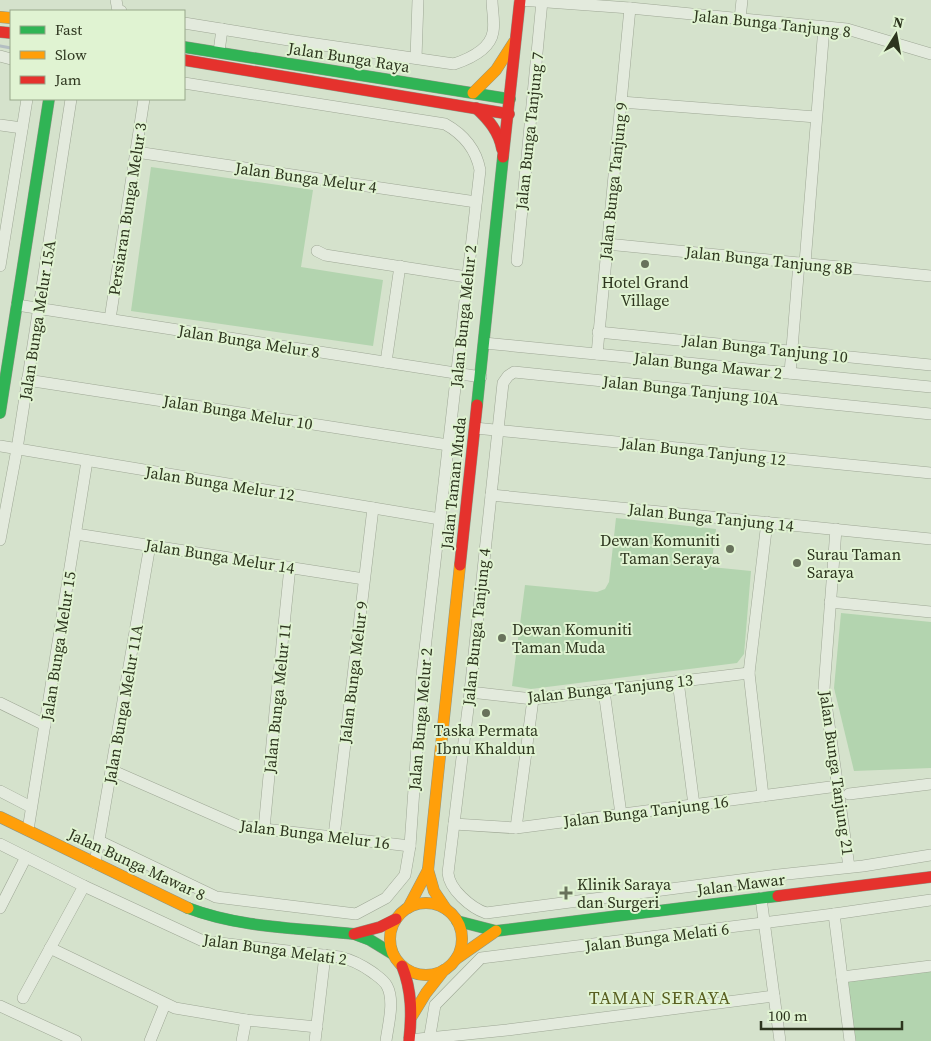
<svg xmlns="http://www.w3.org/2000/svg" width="931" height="1041" font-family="'Source Serif 4',serif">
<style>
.green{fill:#b3d4af}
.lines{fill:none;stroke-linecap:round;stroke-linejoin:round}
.stream{stroke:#b3bec2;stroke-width:3}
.street-casing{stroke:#9ea795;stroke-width:12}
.fast-casing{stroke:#8e9785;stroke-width:12}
.slow-casing{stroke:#8e9785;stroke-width:12}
.jam-casing{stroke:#8e9785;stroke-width:12}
.street{stroke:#e3eadd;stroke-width:11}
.fast{stroke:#30b455;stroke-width:11}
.slow{stroke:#ff9f0a;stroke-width:11}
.jam{stroke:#e5322d;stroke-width:11}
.poi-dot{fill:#68725b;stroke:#e0f3d2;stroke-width:2}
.labels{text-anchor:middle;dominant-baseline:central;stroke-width:4;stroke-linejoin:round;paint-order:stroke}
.street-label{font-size:16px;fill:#2d351e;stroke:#e0f3d2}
.poi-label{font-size:16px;fill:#2d351e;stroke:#e0f3d2;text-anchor:start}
.neighbourhood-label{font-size:18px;letter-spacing:1px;fill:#595f20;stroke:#e0f3d2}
</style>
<rect width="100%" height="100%" fill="#d5e2cc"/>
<g class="green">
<polygon points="151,167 313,190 301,267 383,280 373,346 131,311"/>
<polygon points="616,518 716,529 711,567 751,571 744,654 737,663 531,689 512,686 525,585 597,592 605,589 609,582"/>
<polygon points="841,613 931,622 931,768 854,771 834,688"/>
<polygon points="931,971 931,1041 852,1041 846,982"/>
</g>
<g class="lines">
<polyline class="stream" points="0,46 11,48"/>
<defs>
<g id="street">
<polyline points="116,0 118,11 121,11"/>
<polyline points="520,0 630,8 847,29 931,54"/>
<polyline points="740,19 742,0"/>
<path d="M 184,23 L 295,41 L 454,64 C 469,59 490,50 493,32 C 495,22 492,10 492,0"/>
<polyline points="219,52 222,29"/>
<polyline points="0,56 11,59"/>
<polyline points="416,58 418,0"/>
<polyline points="621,102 816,117"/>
<polyline points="0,125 22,128"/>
<polyline points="136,152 476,202"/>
<polyline points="607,244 931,276"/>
<polyline points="317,251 325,255 467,277"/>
<polyline points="517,261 542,1"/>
<polyline points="805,263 824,27"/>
<polyline points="0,266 27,99"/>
<polyline points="17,305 481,377"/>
<polyline points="110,319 144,99"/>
<polyline points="598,332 931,365"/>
<polyline points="484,343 931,387"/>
<polyline points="597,354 630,8"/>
<polyline points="386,362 400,266"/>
<polyline points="790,373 799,263"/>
<polyline points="27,380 448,445"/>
<path d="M 931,414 L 514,372 L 508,376 L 503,383 L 470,692 L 448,873 C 449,889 471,908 486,913 L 778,875 L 863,866 L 931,855"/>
<polyline points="475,428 931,473"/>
<polyline points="0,446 440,519"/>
<polyline points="491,495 931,539"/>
<polyline points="836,529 824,689 849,867"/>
<polyline points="76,534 364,579"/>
<polyline points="0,540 17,449 71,99"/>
<polyline points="830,602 931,612"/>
<polyline points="678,681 694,805"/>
<polyline points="604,691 621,814"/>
<polyline points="470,692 533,699 749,673"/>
<polyline points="0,703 45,725"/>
<polyline points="111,770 239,826 410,846"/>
<polyline points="0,791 31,807"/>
<polyline points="849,794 931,784"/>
<polyline points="763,796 749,673 767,522"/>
<polyline points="454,824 516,828 838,786"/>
<polyline points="516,828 533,699"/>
<polyline points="264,829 275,712 290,567"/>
<polyline points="28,830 87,461"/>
<polyline points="334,836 373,508"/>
<path d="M 99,841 L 216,897 L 356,914 L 386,898 L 405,875 L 410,846 L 422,675 L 480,170 C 476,149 463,134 445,124 L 184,83"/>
<path d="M 0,844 L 84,886 L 203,941 L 340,957 C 353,960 362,965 372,972 C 377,976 384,980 387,986 C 395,1001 388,1025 386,1041"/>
<polyline points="95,863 150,545"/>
<polyline points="761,898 780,1041"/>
<polyline points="0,908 26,857"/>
<polyline points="834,914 850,1041"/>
<polyline points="50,948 175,1008 246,1020 317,1027"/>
<polyline points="842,977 931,966"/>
<polyline points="23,998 84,886"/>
<polyline points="0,1006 76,1041"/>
<polyline points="409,1040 507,1030 774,996"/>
<polyline points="150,1041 165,1004"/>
<polyline points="242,1041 246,1020"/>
<polyline points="315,1041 325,955"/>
<polyline points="429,1041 435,1005 481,958 834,914 931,900"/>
</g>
<g id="fast">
<polyline points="184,47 510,99"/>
<polyline points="477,405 503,157"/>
<polyline points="0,413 49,99"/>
<path d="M 188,908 C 240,928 299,928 354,934 L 370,940 L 393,954"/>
<polyline points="457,921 496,931 778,896"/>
</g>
<g id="slow">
<polyline points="0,17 11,18"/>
<polyline points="473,93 496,70 514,42"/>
<polyline points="0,817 188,908"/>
<circle cx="426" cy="939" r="36"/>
<polyline points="408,908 428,870"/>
<polyline points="446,909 434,891 428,870 460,565"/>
<polyline points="456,959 496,931"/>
<polyline points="412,1016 426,993 444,970"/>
</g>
<g id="jam">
<polyline points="0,32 11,33"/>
<polyline points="184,60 509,114"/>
<path d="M 476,108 C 489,120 499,132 502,149"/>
<polyline points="503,157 520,0"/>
<polyline points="460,565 477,405"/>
<polyline points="778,896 931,877"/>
<polyline points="354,934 380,927 396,919"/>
<path d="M 402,966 C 412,991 412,1015 409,1041"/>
</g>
</defs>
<use href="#street" class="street-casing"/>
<use href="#fast" class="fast-casing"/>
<use href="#slow" class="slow-casing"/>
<use href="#jam" class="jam-casing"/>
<use href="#street" class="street"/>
<use href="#fast" class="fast"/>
<use href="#slow" class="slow"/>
<use href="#jam" class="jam"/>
</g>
<g class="poi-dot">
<circle cx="645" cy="264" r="5"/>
<circle cx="730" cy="549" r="5"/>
<circle cx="797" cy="563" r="5"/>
<circle cx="502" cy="638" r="5"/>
<circle cx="486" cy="713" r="5"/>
<path d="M563.5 885.5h5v5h5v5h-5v5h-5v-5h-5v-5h5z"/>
</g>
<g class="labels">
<g class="street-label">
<text transform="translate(772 23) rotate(6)">Jalan Bunga Tanjung 8</text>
<text transform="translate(349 57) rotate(9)">Jalan Bunga Raya</text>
<text transform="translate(529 131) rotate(-84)">Jalan Bunga Tanjung 7</text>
<text transform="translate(306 177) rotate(8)">Jalan Bunga Melur 4</text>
<text transform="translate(613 181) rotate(-84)">Jalan Bunga Tanjung 9</text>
<text transform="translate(127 209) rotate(-81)">Persiaran Bunga Melur 3</text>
<text transform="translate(769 260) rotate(6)">Jalan Bunga Tanjung 8B</text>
<text transform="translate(463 316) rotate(-84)">Jalan Bunga Melur 2</text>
<text transform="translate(37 320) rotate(-81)">Jalan Bunga Melur 15A</text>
<text transform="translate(249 341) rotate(9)">Jalan Bunga Melur 8</text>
<text transform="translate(765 348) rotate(6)">Jalan Bunga Tanjung 10</text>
<text transform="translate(708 365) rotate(6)">Jalan Bunga Mawar 2</text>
<text transform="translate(691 390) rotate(6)">Jalan Bunga Tanjung 10A</text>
<text transform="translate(238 412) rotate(9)">Jalan Bunga Melur 10</text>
<text transform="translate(703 451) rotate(6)">Jalan Bunga Tanjung 12</text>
<text transform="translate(220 483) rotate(9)">Jalan Bunga Melur 12</text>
<text transform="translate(453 483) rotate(-84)">Jalan Taman Muda</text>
<text transform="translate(711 517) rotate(6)">Jalan Bunga Tanjung 14</text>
<text transform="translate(220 556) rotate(9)">Jalan Bunga Melur 14</text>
<text transform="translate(476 627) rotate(-84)">Jalan Bunga Tanjung 4</text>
<text transform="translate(58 646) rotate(-81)">Jalan Bunga Melur 15</text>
<text transform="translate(353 672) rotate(-83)">Jalan Bunga Melur 9</text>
<text transform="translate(610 688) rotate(-6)">Jalan Bunga Tanjung 13</text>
<text transform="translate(277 698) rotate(-84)">Jalan Bunga Melur 11</text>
<text transform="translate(123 704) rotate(-80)">Jalan Bunga Melur 11A</text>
<text transform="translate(420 719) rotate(-85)">Jalan Bunga Melur 2</text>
<text transform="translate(837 773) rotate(82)">Jalan Bunga Tanjung 21</text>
<text transform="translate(646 811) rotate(-7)">Jalan Bunga Tanjung 16</text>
<text transform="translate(315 834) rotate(7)">Jalan Bunga Melur 16</text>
<text transform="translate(137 864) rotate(25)">Jalan Bunga Mawar 8</text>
<text transform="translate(741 884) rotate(-7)">Jalan Mawar</text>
<text transform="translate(657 937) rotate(-7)">Jalan Bunga Melati 6</text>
<text transform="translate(275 949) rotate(8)">Jalan Bunga Melati 2</text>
</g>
<g class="poi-label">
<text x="645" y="282" text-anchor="middle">Hotel Grand<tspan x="645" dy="18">Village</tspan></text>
<text x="720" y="540" text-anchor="end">Dewan Komuniti<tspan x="720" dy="18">Taman Seraya</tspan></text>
<text x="807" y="554">Surau Taman<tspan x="807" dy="18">Saraya</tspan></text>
<text x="512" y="629">Dewan Komuniti<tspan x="512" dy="18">Taman Muda</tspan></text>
<text x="486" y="730" text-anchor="middle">Taska Permata<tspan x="486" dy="18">Ibnu Khaldun</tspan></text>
<text x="577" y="884">Klinik Saraya<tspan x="577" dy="18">dan Surgeri</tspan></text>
</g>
<g class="neighbourhood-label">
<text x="660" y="997">TAMAN SERAYA</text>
</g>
</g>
<rect x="10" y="10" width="175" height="90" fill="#e0f3d2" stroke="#98a78a"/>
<rect x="20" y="26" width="25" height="8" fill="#30b455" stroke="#98a78a"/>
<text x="55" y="35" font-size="15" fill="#2d351e">Fast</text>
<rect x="20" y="51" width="25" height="8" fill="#ff9f0a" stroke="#98a78a"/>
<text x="55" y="60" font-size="15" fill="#2d351e">Slow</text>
<rect x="20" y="76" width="25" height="8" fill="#e5322d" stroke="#98a78a"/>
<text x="55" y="85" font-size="15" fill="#2d351e">Jam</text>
<g transform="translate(896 35) rotate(11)" stroke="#e0f3d2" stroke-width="4" paint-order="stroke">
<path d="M0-4L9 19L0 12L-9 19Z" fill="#2d351e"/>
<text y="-8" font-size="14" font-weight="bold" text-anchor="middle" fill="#2d351e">N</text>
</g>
<path d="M761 1021v8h141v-8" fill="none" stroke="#2d351e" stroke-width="2.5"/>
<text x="768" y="1021" font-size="15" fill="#2d351e" stroke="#e0f3d2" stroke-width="4" paint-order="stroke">100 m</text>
</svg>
